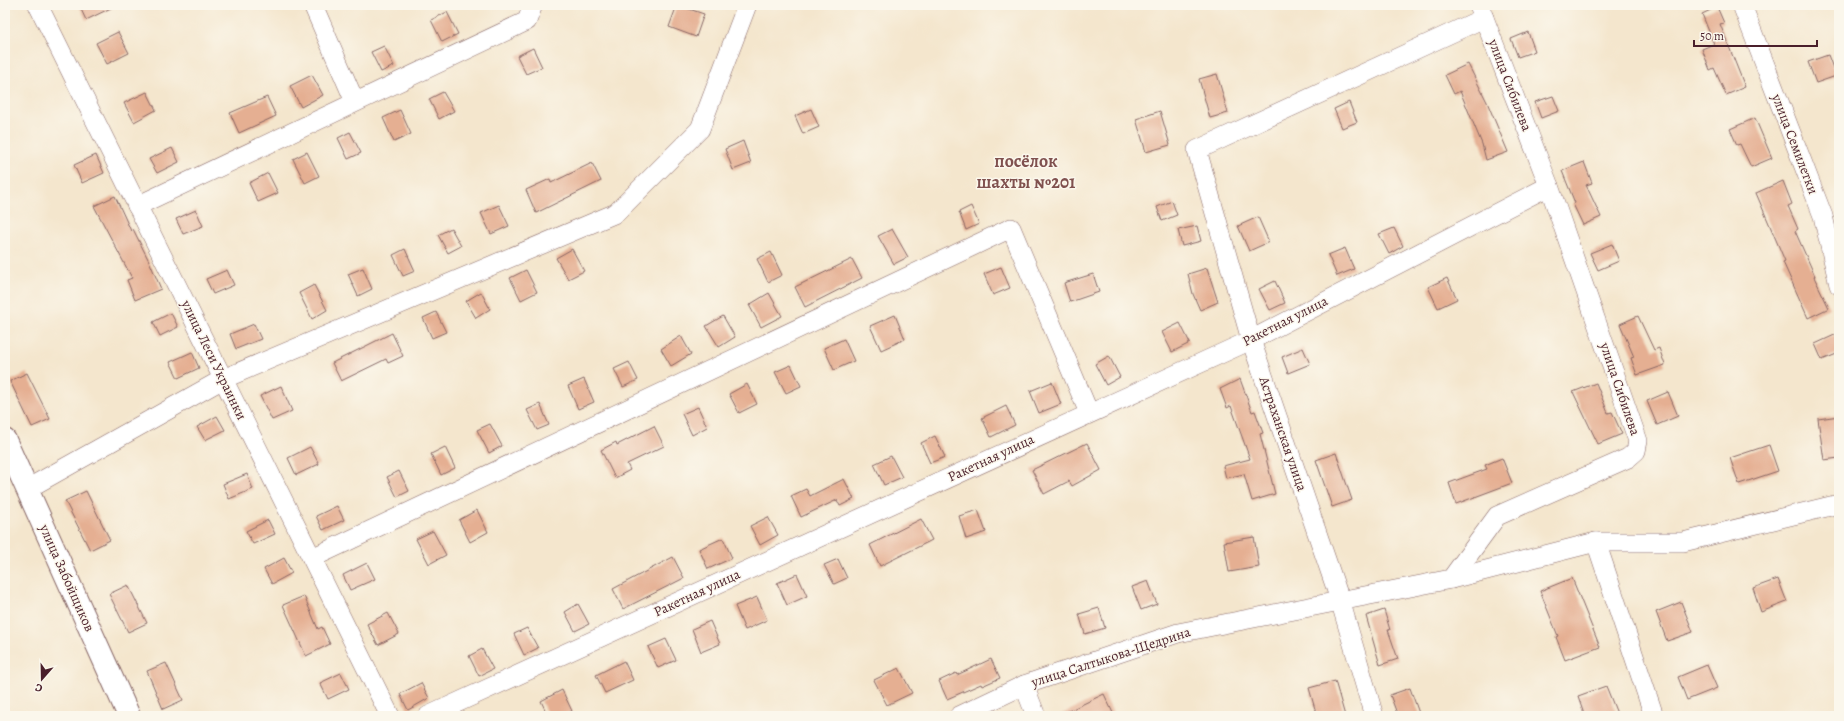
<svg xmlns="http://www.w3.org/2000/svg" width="1844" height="721" font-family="Alegreya,serif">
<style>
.building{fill:#e5af92}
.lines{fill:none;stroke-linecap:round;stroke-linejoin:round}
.minor-casing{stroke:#866564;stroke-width:20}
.secondary-casing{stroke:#866564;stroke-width:24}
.minor{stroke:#fff;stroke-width:19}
.secondary{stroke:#fff;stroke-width:22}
.labels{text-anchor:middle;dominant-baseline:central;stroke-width:3;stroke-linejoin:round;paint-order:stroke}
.street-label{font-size:14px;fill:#4a1f2b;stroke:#fbf7ec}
.district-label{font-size:18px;font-weight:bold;fill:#80514f;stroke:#fbf7ec}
</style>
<rect width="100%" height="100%" fill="#fbf7ec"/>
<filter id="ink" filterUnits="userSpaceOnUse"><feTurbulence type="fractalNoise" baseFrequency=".025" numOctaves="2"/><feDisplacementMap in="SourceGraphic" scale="8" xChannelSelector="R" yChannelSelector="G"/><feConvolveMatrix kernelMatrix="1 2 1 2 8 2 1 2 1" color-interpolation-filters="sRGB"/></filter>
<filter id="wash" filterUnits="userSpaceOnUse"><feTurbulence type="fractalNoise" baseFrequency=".012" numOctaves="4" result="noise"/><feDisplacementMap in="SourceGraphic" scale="16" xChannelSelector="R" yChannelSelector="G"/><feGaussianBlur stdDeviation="0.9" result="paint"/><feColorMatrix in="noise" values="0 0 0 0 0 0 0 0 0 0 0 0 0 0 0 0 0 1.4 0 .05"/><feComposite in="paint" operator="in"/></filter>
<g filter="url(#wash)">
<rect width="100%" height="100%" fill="#f4e6cd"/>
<g id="blocks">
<g class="building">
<polygon points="79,5 117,5 86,20"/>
<polygon points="677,5 704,14 696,37 669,27"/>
<polygon points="1717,7 1724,23 1720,24 1745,87 1726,95 1714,68 1710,70 1702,49 1714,44 1702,14"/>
<polygon points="447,12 458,34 442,42 431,20"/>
<polygon points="118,32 129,53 107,64 96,43"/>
<polygon points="1528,32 1535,51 1518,57 1511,39"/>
<polygon points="384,46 394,66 381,72 371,52"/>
<polygon points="533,48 542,67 526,74 517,56"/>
<polygon points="1828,55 1836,76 1816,83 1808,62"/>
<polygon points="1468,64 1487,102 1508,152 1486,160 1482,144 1460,91 1454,94 1445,75"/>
<polygon points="1217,74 1228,113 1210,118 1199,79"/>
<polygon points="312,75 323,95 301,107 290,86"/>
<polygon points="147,92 156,110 134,122 124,103"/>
<polygon points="443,92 454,111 439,119 429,99"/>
<polygon points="1553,96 1559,111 1541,118 1535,102"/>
<polygon points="267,97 276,116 239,133 230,113"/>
<polygon points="1349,102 1357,122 1342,128 1334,109"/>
<polygon points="811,109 819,127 803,134 795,116"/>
<polygon points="400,110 411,134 394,142 383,118"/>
<polygon points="1160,111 1170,145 1146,152 1136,119"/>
<polygon points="1755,118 1772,158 1751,167 1740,144 1737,145 1730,129"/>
<polygon points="350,132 361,153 348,159 338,138"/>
<polygon points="743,141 751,163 733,170 725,149"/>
<polygon points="172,148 179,162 157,173 149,159"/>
<polygon points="307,152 319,176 305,183 293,159"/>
<polygon points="96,155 104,173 82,183 74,165"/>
<polygon points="1584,162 1592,183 1586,185 1601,217 1583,225 1573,204 1575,203 1562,171"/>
<polygon points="592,163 601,181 536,213 526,190 550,179 551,183"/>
<polygon points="268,173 278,193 258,202 249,183"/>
<polygon points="1783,181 1792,204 1788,206 1798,229 1795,231 1815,276 1814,277 1829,308 1808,318 1783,262 1785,261 1756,193"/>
<polygon points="115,196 131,231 133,229 150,263 161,289 135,300 127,280 132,278 94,206"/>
<polygon points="1172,201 1177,215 1162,221 1157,207"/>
<polygon points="499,205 509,226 491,234 481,213"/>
<polygon points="971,206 979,224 966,230 959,212"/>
<polygon points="196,210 203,226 183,234 176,219"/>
<polygon points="1258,217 1269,242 1249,251 1238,226"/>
<polygon points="1197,226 1201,241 1182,246 1178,230"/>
<polygon points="451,228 461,246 448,253 438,235"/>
<polygon points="1394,228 1403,246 1389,254 1379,234"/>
<polygon points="892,229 908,257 894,264 878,236"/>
<polygon points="1612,244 1619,261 1598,270 1590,253"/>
<polygon points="1345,248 1354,269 1337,276 1328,255"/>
<polygon points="405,249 415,271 403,276 393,255"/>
<polygon points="572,249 584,271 568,279 556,258"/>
<polygon points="771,252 782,275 768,282 757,259"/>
<polygon points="852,259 862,278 805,307 795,287"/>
<polygon points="1001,267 1010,288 993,295 984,274"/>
<polygon points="363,268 372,289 358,296 348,274"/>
<polygon points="1207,268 1218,302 1200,310 1193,294 1188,274"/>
<polygon points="227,270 234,285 213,294 206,279"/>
<polygon points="526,270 537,292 521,300 510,278"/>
<polygon points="1093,274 1099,292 1070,302 1064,283"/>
<polygon points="1447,278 1457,299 1438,308 1428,287"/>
<polygon points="1275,281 1285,303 1270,310 1259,289"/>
<polygon points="314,285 327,310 312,319 299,293"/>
<polygon points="481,292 490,309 476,318 466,301"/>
<polygon points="769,293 782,316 761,327 749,305"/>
<polygon points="436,312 446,332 432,338 423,318"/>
<polygon points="171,313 178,327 160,336 153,322"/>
<polygon points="895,315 905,339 881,350 870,326"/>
<polygon points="723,316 735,337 719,347 706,326"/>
<polygon points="1638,316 1654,350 1659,348 1665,365 1637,375 1631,358 1634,357 1620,324"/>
<polygon points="1180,323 1190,343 1172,352 1162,332"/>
<polygon points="254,324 261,339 236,349 230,334"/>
<polygon points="392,333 403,356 388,363 386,359 341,381 332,363"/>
<polygon points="1839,333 1839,353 1822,360 1815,344"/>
<polygon points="681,336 691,354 671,366 661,349"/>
<polygon points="844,339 854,361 834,370 824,348"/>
<polygon points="1303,348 1310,364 1288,373 1282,357"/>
<polygon points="192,352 199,368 178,378 170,362"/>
<polygon points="1109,356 1120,377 1106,385 1095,364"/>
<polygon points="629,362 638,380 623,387 614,369"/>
<polygon points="791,365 801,386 786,393 775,372"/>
<polygon points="27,373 50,419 32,427 10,381"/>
<polygon points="584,379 594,402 578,409 568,386"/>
<polygon points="1240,379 1252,412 1255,411 1263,433 1260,434 1275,494 1252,501 1244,474 1226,478 1223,466 1250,459 1231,406 1227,408 1220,389"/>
<polygon points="1052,382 1061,404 1039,413 1030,391"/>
<polygon points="1596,383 1608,413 1612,412 1622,434 1598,444 1573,392"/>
<polygon points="747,384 757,404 739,413 729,394"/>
<polygon points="281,386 292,411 272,420 260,396"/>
<polygon points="1668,392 1678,416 1657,425 1647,401"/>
<polygon points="540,404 549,425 537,430 527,410"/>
<polygon points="1006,406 1015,425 991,437 982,418"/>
<polygon points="698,407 707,427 692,435 682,414"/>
<polygon points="217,416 225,430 205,440 197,427"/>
<polygon points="1839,416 1839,458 1824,460 1818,419"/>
<polygon points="490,424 502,446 489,453 477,430"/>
<polygon points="654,426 664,446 627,464 630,470 615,478 601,450 616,442 617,445"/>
<polygon points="935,436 945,457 930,463 921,443"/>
<polygon points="1087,443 1101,470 1072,486 1069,481 1044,494 1032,470"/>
<polygon points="1769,445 1778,471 1739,484 1730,458"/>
<polygon points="310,447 319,464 296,475 288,458"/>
<polygon points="445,447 455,468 441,475 431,454"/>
<polygon points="1336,453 1352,500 1332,507 1316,460"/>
<polygon points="891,456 902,477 884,485 874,464"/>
<polygon points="1502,458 1512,483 1456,504 1449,483 1487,469 1485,465"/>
<polygon points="399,471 409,491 397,497 387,477"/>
<polygon points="247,474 253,489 229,499 223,484"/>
<polygon points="844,479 854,499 840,506 837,500 801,517 791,496 806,489 810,496"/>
<polygon points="86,491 110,540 90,550 65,501"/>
<polygon points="337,506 344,520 323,530 316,516"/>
<polygon points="477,510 488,532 470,542 459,520"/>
<polygon points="978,510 986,532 966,539 959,516"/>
<polygon points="768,517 778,535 760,545 750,526"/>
<polygon points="921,519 932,540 880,566 870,545"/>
<polygon points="268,520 275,534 253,544 246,531"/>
<polygon points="433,531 446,555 429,564 416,539"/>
<polygon points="1254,537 1259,567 1229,572 1224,542"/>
<polygon points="723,538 732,558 708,569 699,549"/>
<polygon points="673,557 684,578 623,609 613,589"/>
<polygon points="284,558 292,573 272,584 264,569"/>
<polygon points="838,559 847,578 834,584 824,565"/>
<polygon points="367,563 375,579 350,590 343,575"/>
<polygon points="797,574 807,596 787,605 777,583"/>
<polygon points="1572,578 1600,647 1565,660 1556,637 1558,636 1540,591"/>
<polygon points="1778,579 1787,602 1761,612 1753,588"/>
<polygon points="1148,581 1157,604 1141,610 1132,587"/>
<polygon points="128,585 147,623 128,632 109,594"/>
<polygon points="304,596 318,629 322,627 330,644 306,656 283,605"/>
<polygon points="757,597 767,620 745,630 735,606"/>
<polygon points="1681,602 1693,632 1667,641 1656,612"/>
<polygon points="578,604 589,624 575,631 565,612"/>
<polygon points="1099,608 1105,628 1085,634 1079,614"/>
<polygon points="1384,610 1390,630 1388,630 1398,659 1380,665 1366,616"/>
<polygon points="388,613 399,634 378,645 367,624"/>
<polygon points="710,621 720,644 701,652 692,629"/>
<polygon points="527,628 538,648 524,655 514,634"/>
<polygon points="666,639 676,660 658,668 648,647"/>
<polygon points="482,649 493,669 479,676 469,656"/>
<polygon points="991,659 1000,678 982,686 981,684 947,699 939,681 956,673 957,675"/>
<polygon points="624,661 633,680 605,693 596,675"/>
<polygon points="166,663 183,700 163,709 147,671"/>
<polygon points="1707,665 1717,688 1687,700 1678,677"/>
<polygon points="899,668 912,693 887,705 874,680"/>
<polygon points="341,673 349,689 328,699 320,683"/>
<polygon points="1335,681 1345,716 1317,716 1309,688"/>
<polygon points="421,683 429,698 408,710 400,694"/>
<polygon points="1606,686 1618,716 1585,716 1578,696"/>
<polygon points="1410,688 1420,716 1398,716 1390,695"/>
<polygon points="562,690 572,711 561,716 548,716 541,701"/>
<polygon points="1104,694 1113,713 1106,716 1058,716"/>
</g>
</g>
</g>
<g filter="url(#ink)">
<use href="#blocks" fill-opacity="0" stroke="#866564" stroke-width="1"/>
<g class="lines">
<defs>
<g id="minor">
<polyline points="38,5 390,716"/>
<polyline points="313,5 355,102"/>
<polyline points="1742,5 1823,216 1839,285"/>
<polyline points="137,206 527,21 533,5"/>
<polyline points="27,489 223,379 616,213 700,129 747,5"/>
<polyline points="1596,542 1654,716"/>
<polyline points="312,558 1011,228 1089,413"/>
<polyline points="1451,579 1596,542 1683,542 1839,504"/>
<polyline points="1024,685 1036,716"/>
<polyline points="428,716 1251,340 1549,186"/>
<polyline points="959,716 1024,685 1178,633 1451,579 1497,516 1628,458 1636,451 1638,441 1549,186 1479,5"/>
<polyline points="1374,716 1340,600 1251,340 1197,150 1484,18"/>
</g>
<polyline id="secondary" points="5,440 129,716"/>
</defs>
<use href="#minor" class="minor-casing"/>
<use href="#secondary" class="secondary-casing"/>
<use href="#minor" class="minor"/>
<use href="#secondary" class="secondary"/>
</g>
</g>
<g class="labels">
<g class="street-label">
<text transform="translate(1510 85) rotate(69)">улица Сибилева</text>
<text transform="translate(1795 144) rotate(69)">улица Семилетки</text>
<text transform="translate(1285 321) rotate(-27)">Ракетная улица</text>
<text transform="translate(214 360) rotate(64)">улица Леси Украинки</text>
<text transform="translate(1620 389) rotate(71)">улица Сибилева</text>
<text transform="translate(1283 434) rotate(71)">Астраханская улица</text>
<text transform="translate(991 458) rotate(-25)">Ракетная улица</text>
<text transform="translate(67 578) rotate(66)">улица Забойщиков</text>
<text transform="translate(697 593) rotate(-25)">Ракетная улица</text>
<text transform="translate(1111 657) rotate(-18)">улица Салтыкова-Щедрина</text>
</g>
<g class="district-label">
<text x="1026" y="161">посёлок<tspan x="1026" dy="21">шахты №201</tspan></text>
</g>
</g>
<rect width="1844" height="721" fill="none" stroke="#fbf7ec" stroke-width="20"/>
<g transform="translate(42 679) rotate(200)" stroke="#fbf7ec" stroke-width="3" paint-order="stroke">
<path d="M0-3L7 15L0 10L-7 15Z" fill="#4a1f2b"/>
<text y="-6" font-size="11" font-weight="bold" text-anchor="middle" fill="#4a1f2b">С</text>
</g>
<path d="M1694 40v6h123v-6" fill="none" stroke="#4a1f2b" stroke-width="2"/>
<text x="1700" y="40" font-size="12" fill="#4a1f2b" stroke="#fbf7ec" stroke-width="3" paint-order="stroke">50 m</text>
</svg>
